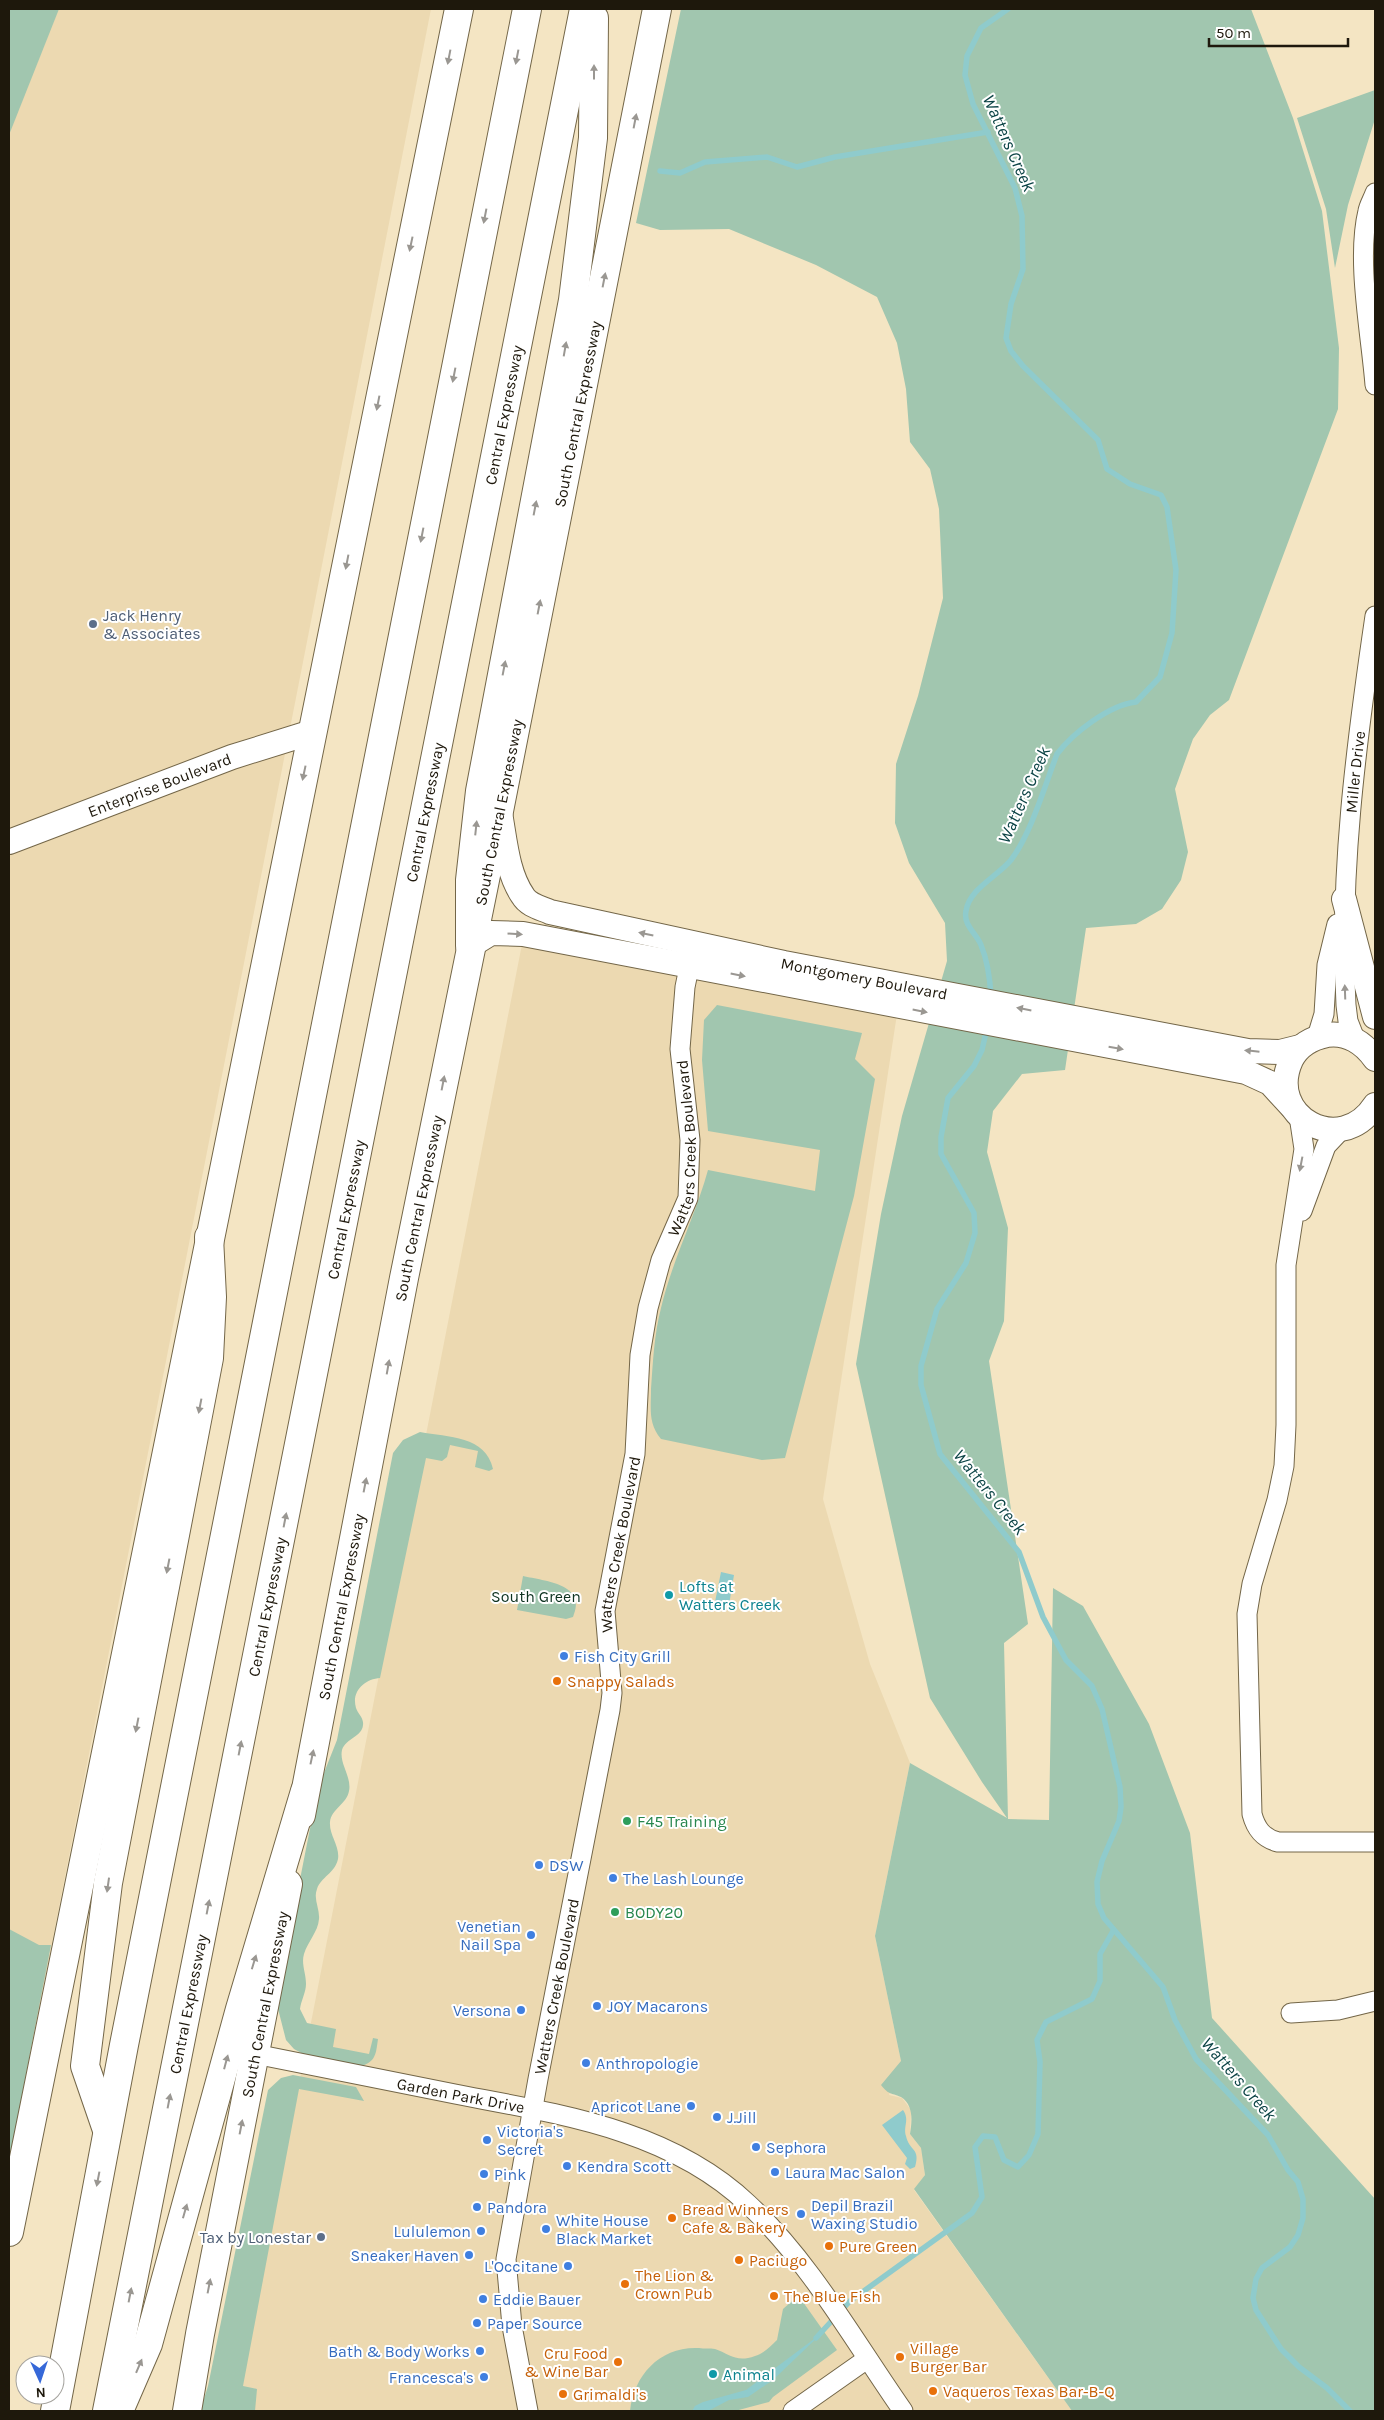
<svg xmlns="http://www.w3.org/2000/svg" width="1384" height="2420" font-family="Karla,sans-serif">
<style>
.built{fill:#ecd9b1}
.green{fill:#a1c6af}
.water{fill:#8fcbcc}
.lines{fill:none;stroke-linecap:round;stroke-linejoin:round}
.stream{stroke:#8fcbcc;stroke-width:5.5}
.minor-casing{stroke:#736648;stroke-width:21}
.tertiary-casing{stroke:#736648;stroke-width:26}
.secondary-casing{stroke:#736648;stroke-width:30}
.motorway-casing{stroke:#736648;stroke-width:30}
.minor{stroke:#fff;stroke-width:19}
.tertiary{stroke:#fff;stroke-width:24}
.secondary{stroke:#fff;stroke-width:28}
.motorway{stroke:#fff;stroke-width:28}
.oneway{fill:#9a9792}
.service-dot{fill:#5c6f8a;stroke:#fff;stroke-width:2}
.culture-dot{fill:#0f9aa8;stroke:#fff;stroke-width:2}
.shop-dot{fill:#3f7fe0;stroke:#fff;stroke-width:2}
.food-dot{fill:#e8710a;stroke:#fff;stroke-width:2}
.leisure-dot{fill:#2e9e5b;stroke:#fff;stroke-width:2}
.labels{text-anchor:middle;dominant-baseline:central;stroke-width:4;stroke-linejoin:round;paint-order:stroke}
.street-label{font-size:16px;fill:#1e180c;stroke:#fff}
.service-label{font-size:16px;fill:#4e5e75;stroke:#fff;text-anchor:start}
.culture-label{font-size:16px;fill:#0d838f;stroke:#fff;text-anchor:start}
.park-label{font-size:16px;fill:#0d3220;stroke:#fff}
.shop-label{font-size:16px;fill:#366cbe;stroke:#fff;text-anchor:start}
.food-label{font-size:16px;fill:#c56008;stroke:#fff;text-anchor:start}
.leisure-label{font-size:16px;fill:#27864d;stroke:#fff;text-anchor:start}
.water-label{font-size:18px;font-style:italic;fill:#0c4446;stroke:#fff}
</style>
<rect width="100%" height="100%" fill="#f4e5c3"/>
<g class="built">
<polygon points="9,9 431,9 9,2162"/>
<polygon points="523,939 897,1014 823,1499 870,1664 910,1763 875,1936 901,2061 889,2095 902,2098 911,2110 910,2134 921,2148 925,2175 914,2190 1072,2411 235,2411"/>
</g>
<g class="green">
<polygon points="9,9 59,9 9,135"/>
<path d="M 681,9 L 1251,9 L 1293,118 L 1322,211 L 1339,348 L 1338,409 L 1229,700 L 1210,715 L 1193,739 L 1175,789 L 1188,852 L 1181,880 L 1162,909 L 1136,924 L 1086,928 L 1065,1070 L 1022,1074 L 993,1111 L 987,1152 L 1008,1228 L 1004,1321 L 989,1361 L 1028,1624 L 1004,1643 L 1008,1819 L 1049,1820 L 1053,1588 L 1083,1606 L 1149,1724 L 1190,1833 L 1212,2018 L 1375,2199 L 1375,2411 L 1072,2411 L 914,2189 L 925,2175 L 921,2148 L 910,2134 C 912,2122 914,2105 901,2097 C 890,2092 890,2096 881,2085 L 901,2061 L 875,1936 L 910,1763 L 1007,1818 L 982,1782 L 930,1698 L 856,1364 L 881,1214 L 902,1116 L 947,961 L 945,923 L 909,863 L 895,823 L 896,764 L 918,696 L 943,598 L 939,509 L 930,469 L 910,442 L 906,389 L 897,343 L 877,297 L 816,265 L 729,229 L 660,230 L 636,223 Z"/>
<polygon points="1375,90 1375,119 1348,205 1335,268 1326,209 1297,118"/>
<path d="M 717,1005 L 862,1033 L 855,1059 L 875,1079 L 854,1196 L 785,1458 L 762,1460 L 661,1439 C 648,1423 651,1409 651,1389 C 653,1362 654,1335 661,1308 C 672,1261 695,1217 708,1170 L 815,1191 L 820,1150 L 708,1131 L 702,1060 L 704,1020 Z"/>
<path d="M 420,1432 C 448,1437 486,1436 493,1469 L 489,1471 L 475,1467 L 478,1451 L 450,1445 L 447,1457 L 442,1461 L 426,1458 L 380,1678 C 365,1679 351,1691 356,1708 C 358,1714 364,1718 363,1725 C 362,1737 346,1738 342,1750 C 339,1764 352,1777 349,1791 C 347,1804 331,1809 330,1822 C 329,1835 340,1846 338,1859 C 335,1873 321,1877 317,1889 C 313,1899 320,1909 319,1919 C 318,1932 308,1941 304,1954 C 301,1964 306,1973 306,1984 C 306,1992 301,2001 300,2009 L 307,2023 L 336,2029 L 333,2047 L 369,2054 L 373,2038 L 378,2039 C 376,2053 376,2062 361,2066 L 305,2055 L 294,2049 L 286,2040 L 276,2001 L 318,1788 L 337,1740 L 393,1453 L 403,1440 Z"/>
<path d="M 523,1576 C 545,1581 588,1584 573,1617 L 566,1619 L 517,1610 Z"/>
<polygon points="9,1929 39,1945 51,1945 9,2162"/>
<polygon points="293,2075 356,2087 364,2101 299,2089 243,2386 257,2389 255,2411 200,2411 208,2386 268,2090 281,2078"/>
<path d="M 792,2301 L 803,2302 L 837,2350 L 773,2397 L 769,2402 L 735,2411 L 630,2411 C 634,2374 661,2346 699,2348 C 704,2349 710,2348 715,2349 C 730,2354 736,2363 755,2356 C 763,2354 771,2346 777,2340 L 783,2309 Z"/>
</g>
<g class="water">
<polygon points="721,1572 734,1575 729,1605 715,1602"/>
<path d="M 903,2110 C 910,2120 903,2126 906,2136 C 909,2151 921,2148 915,2167 L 910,2169 L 905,2164 L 907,2158 L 882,2125 Z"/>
<polygon points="822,2333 773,2380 748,2397 729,2400 708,2411 692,2411 695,2406 703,2402 746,2390"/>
</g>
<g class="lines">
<g class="stream">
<polyline points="660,171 680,173 705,162 767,157 797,167 835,157 988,132"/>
<path d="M 991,997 C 990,978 988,962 981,945 C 976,933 963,925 966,911 C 969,889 998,876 1011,860 C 1031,834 1045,785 1057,754 C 1073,733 1109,705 1136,702 L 1160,677 L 1172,633 L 1176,570 L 1167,507 L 1161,495 L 1130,484 L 1107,469 L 1098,440 L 1023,366 L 1011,351 L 1006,338 L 1011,304 L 1023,269 L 1022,216 L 1015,188 L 973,104 L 965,75 L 967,56 L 981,28 L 1008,9"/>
<polyline points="987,1028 982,1050 974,1066 948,1098 941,1137 941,1154 974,1213 975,1233 966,1263 937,1309 921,1366 921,1385 940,1454 1019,1552 1043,1617 1066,1660 1092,1686 1102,1709 1120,1787 1121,1807 1119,1821 1102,1861 1097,1882 1098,1904 1104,1918 1163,1987 1175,2020 1196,2059 1268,2135 1288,2170 1298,2182 1303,2199 1303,2218 1298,2235 1290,2247 1262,2268 1256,2279 1253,2298 1256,2310 1281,2349 1299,2367 1327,2388 1350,2411"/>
<polyline points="816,2338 850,2301 972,2213 982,2197 975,2147 983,2136 995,2137 1004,2160 1018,2167 1029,2155 1038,2134 1040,2062 1037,2040 1046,2022 1092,1999 1100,1981 1100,1954 1113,1931"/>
</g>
<defs>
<g id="minor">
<path d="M 1375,193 C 1373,199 1369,205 1368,211 C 1356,260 1371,334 1375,385"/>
<polyline points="1317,1037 1324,1014 1327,965 1337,924"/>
<path id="s1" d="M 1355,1039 L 1348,1021 L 1346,1005 C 1339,875 1356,745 1375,616"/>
<path d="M 1299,1116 L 1304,1149 L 1286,1265 L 1286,1425 L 1284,1466 L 1277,1500 L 1252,1584 L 1247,1614 L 1252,1814 C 1256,1829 1263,1838 1278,1842 L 1375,1842"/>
<polyline points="1302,1211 1326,1146 1342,1129"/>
<polyline points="1291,2013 1338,2010 1375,2001"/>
<path id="s2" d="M 255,2054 C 322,2067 388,2081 455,2094 C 558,2114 669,2129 748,2204 C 811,2263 854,2341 903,2411"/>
<path id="s3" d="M 528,2411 L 512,2326 L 506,2259 L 538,2079 L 610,1710 L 612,1693 L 605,1611 L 635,1454 L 640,1355 L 648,1308 L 661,1260 L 688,1198 L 690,1140 L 680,1049 L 685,987 L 692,953"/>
<polyline points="793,2411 867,2359"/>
</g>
<g id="tertiary">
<path id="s4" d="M 500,813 C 505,840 507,873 523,896 C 528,905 541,908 550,912 L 784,963 L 1248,1051 L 1280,1052 L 1300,1047"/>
<path id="s5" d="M 9,842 L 232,757 L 312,732"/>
<polyline points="1344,899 1375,1017"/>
<polyline points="470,946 491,933 523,934 1246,1072 1270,1083 1292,1107"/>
<path d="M 1375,1059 C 1364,1043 1347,1032 1327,1035 C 1312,1038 1298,1046 1291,1060 C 1265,1117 1341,1158 1375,1105"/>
</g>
<g id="secondary">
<path id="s6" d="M 301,1815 L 404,1278 L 499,811 L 657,9"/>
<polyline points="9,2232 459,9"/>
<path id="s7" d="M 187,2411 L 200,2334 L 288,1884"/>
</g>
<g id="motorway">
<polyline points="470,946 470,880 480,791 573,300 593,138 594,18"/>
<polyline points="107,2130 85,2066 108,1883 209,1358 212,1297 209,1237"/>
<polyline points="55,2411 124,2045 527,9"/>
<path id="s8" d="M 107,2411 L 584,9"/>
<polyline points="119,2411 148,2344 240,2009 305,1791"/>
</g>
</defs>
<use href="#minor" class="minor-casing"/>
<use href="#tertiary" class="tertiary-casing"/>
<use href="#secondary" class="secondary-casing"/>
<use href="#motorway" class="motorway-casing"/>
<use href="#minor" class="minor"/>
<use href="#tertiary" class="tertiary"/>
<use href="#secondary" class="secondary"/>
<use href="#motorway" class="motorway"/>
</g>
<defs><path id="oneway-solid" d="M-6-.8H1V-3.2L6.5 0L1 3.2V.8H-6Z" transform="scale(1.25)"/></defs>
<g class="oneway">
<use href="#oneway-solid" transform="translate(449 57) rotate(101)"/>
<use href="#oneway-solid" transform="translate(517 57) rotate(101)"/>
<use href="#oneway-solid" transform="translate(594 72) rotate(-90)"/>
<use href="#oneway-solid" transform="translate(635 121) rotate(-79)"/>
<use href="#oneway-solid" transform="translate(485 216) rotate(101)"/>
<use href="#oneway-solid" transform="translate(411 244) rotate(102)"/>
<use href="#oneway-solid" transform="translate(604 280) rotate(-79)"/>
<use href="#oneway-solid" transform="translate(565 349) rotate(-80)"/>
<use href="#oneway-solid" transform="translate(454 375) rotate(101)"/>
<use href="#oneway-solid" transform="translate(378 403) rotate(101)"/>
<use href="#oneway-solid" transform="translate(535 508) rotate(-79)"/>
<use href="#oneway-solid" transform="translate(422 535) rotate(101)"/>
<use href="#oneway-solid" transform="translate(347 562) rotate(101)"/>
<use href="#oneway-solid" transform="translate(539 607) rotate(-79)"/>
<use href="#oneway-solid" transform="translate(504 668) rotate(-79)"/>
<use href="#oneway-solid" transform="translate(304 773) rotate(102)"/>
<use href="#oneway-solid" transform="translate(476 828) rotate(-84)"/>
<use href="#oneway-solid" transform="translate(515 934) rotate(4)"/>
<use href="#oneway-solid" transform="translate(646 934) rotate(-168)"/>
<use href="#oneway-solid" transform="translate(738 975) rotate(11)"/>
<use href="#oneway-solid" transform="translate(1345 992) rotate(-92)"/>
<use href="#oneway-solid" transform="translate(1024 1009) rotate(-169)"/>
<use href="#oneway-solid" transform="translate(920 1011) rotate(11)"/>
<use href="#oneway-solid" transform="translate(1116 1048) rotate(10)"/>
<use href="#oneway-solid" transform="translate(1252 1051) rotate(-174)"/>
<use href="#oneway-solid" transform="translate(443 1083) rotate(-79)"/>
<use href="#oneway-solid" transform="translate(1301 1164) rotate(101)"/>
<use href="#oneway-solid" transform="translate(388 1367) rotate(-80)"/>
<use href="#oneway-solid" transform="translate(200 1406) rotate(101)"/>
<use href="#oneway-solid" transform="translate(365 1485) rotate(-79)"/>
<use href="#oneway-solid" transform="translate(285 1520) rotate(-79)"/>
<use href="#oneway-solid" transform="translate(168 1566) rotate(101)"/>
<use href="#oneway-solid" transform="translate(137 1725) rotate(101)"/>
<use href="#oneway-solid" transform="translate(240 1748) rotate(-79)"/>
<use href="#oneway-solid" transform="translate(312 1757) rotate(-78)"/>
<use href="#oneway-solid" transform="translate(108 1885) rotate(98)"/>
<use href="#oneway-solid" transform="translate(208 1907) rotate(-79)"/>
<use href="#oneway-solid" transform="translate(254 1962) rotate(-73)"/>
<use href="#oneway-solid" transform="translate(226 2062) rotate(-75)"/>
<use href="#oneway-solid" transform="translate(169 2101) rotate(-79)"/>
<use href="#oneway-solid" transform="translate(241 2127) rotate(-79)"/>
<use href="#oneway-solid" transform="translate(98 2179) rotate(101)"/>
<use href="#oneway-solid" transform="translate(185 2211) rotate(-74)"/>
<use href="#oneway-solid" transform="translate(209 2286) rotate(-79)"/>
<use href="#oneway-solid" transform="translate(130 2295) rotate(-79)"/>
<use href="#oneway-solid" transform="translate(139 2366) rotate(-67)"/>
</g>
<g class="service-dot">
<circle cx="93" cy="624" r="5"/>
<circle cx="321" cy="2237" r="5"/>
</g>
<g class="culture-dot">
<circle cx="669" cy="1595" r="5"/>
<circle cx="713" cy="2374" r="5"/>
</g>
<g class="shop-dot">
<circle cx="564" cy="1656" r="5"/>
<circle cx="539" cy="1865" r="5"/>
<circle cx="613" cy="1878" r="5"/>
<circle cx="531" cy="1935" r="5"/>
<circle cx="597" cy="2006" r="5"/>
<circle cx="521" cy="2010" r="5"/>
<circle cx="586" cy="2063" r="5"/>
<circle cx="691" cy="2106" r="5"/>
<circle cx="717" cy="2117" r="5"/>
<circle cx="487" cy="2140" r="5"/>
<circle cx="756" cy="2147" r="5"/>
<circle cx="567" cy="2166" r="5"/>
<circle cx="775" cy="2172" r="5"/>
<circle cx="484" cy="2174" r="5"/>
<circle cx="477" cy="2207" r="5"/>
<circle cx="801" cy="2214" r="5"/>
<circle cx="546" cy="2229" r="5"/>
<circle cx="481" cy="2231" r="5"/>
<circle cx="469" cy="2255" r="5"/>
<circle cx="568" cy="2266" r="5"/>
<circle cx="483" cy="2299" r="5"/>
<circle cx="477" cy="2323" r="5"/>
<circle cx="480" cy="2351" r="5"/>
<circle cx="484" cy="2377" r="5"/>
</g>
<g class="food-dot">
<circle cx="557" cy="1681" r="5"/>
<circle cx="672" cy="2218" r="5"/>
<circle cx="829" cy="2246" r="5"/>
<circle cx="739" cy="2260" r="5"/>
<circle cx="625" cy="2284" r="5"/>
<circle cx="774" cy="2296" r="5"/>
<circle cx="900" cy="2357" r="5"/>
<circle cx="618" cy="2362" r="5"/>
<circle cx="933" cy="2391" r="5"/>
<circle cx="563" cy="2394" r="5"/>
</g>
<g class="leisure-dot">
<circle cx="627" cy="1821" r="5"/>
<circle cx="615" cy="1912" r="5"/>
</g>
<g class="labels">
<g class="street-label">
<text stroke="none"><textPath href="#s8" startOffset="2035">Central Expressway</textPath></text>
<text stroke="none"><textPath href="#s6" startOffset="1428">South Central Expressway</textPath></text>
<text stroke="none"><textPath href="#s1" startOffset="269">Miller Drive</textPath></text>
<text stroke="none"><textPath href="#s5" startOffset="161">Enterprise Boulevard</textPath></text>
<text stroke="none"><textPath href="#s6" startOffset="1022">South Central Expressway</textPath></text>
<text stroke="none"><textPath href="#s8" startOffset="1630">Central Expressway</textPath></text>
<text stroke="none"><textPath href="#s4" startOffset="440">Montgomery Boulevard</textPath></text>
<text stroke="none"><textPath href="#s3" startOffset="1285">Watters Creek Boulevard</textPath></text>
<text stroke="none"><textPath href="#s6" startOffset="618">South Central Expressway</textPath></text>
<text stroke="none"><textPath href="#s8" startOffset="1225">Central Expressway</textPath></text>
<text stroke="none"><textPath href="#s3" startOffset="880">Watters Creek Boulevard</textPath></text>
<text stroke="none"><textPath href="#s8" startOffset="820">Central Expressway</textPath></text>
<text stroke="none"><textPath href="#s6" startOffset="212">South Central Expressway</textPath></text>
<text stroke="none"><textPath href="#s3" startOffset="431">Watters Creek Boulevard</textPath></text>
<text stroke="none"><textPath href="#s8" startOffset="415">Central Expressway</textPath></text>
<text stroke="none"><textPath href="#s7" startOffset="414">South Central Expressway</textPath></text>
<text stroke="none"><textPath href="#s2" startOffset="210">Garden Park Drive</textPath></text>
</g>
<g class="service-label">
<text x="103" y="615">Jack Henry<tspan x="103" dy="18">&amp; Associates</tspan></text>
<text x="311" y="2237" text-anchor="end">Tax by Lonestar</text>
</g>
<g class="culture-label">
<text x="679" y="1586">Lofts at<tspan x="679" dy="18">Watters Creek</tspan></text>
<text x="723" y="2374">Animal</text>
</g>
<g class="park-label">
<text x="536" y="1596">South Green</text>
</g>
<g class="shop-label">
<text x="574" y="1656">Fish City Grill</text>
<text x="549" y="1865">DSW</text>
<text x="623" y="1878">The Lash Lounge</text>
<text x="521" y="1926" text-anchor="end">Venetian<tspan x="521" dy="18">Nail Spa</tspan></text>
<text x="607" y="2006">JOY Macarons</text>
<text x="511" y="2010" text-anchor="end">Versona</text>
<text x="596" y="2063">Anthropologie</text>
<text x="681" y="2106" text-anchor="end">Apricot Lane</text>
<text x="727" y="2117">J.Jill</text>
<text x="497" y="2131">Victoria's<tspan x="497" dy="18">Secret</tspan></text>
<text x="766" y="2147">Sephora</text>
<text x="577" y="2166">Kendra Scott</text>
<text x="785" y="2172">Laura Mac Salon</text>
<text x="494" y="2174">Pink</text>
<text x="811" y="2205">Depil Brazil<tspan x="811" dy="18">Waxing Studio</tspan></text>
<text x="487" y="2207">Pandora</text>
<text x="556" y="2220">White House<tspan x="556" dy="18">Black Market</tspan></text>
<text x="471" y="2231" text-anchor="end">Lululemon</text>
<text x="459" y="2255" text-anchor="end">Sneaker Haven</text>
<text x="558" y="2266" text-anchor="end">L'Occitane</text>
<text x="493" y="2299">Eddie Bauer</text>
<text x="487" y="2323">Paper Source</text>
<text x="470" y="2351" text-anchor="end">Bath &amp; Body Works</text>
<text x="474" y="2377" text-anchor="end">Francesca's</text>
</g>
<g class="food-label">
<text x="567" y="1681">Snappy Salads</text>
<text x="682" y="2209">Bread Winners<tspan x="682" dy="18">Cafe &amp; Bakery</tspan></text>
<text x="839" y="2246">Pure Green</text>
<text x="749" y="2260">Paciugo</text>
<text x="635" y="2275">The Lion &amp;<tspan x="635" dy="18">Crown Pub</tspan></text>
<text x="784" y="2296">The Blue Fish</text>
<text x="910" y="2348">Village<tspan x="910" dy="18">Burger Bar</tspan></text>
<text x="608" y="2353" text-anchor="end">Cru Food<tspan x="608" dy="18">&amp; Wine Bar</tspan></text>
<text x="943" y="2391">Vaqueros Texas Bar-B-Q</text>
<text x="573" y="2394">Grimaldi's</text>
</g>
<g class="leisure-label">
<text x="637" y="1821">F45 Training</text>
<text x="625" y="1912">BODY20</text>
</g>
<g class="water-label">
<text transform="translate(1009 143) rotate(66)">Watters Creek</text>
<text transform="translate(1024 795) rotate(-66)">Watters Creek</text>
<text transform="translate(990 1492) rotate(51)">Watters Creek</text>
<text transform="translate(1239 2079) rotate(49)">Watters Creek</text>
</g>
</g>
<rect width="1384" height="2420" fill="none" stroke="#1e180c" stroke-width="20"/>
<g transform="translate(40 2380) rotate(177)"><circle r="24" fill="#ffffff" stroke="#a5a39e"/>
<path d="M0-4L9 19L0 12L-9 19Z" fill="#3668d8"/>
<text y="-8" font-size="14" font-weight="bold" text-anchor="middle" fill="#1e180c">N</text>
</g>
<path d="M1209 38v8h139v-8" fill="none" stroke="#1e180c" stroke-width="2.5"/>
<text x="1216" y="38" font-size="15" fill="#1e180c" stroke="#ffffff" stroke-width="4" paint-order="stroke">50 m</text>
</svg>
